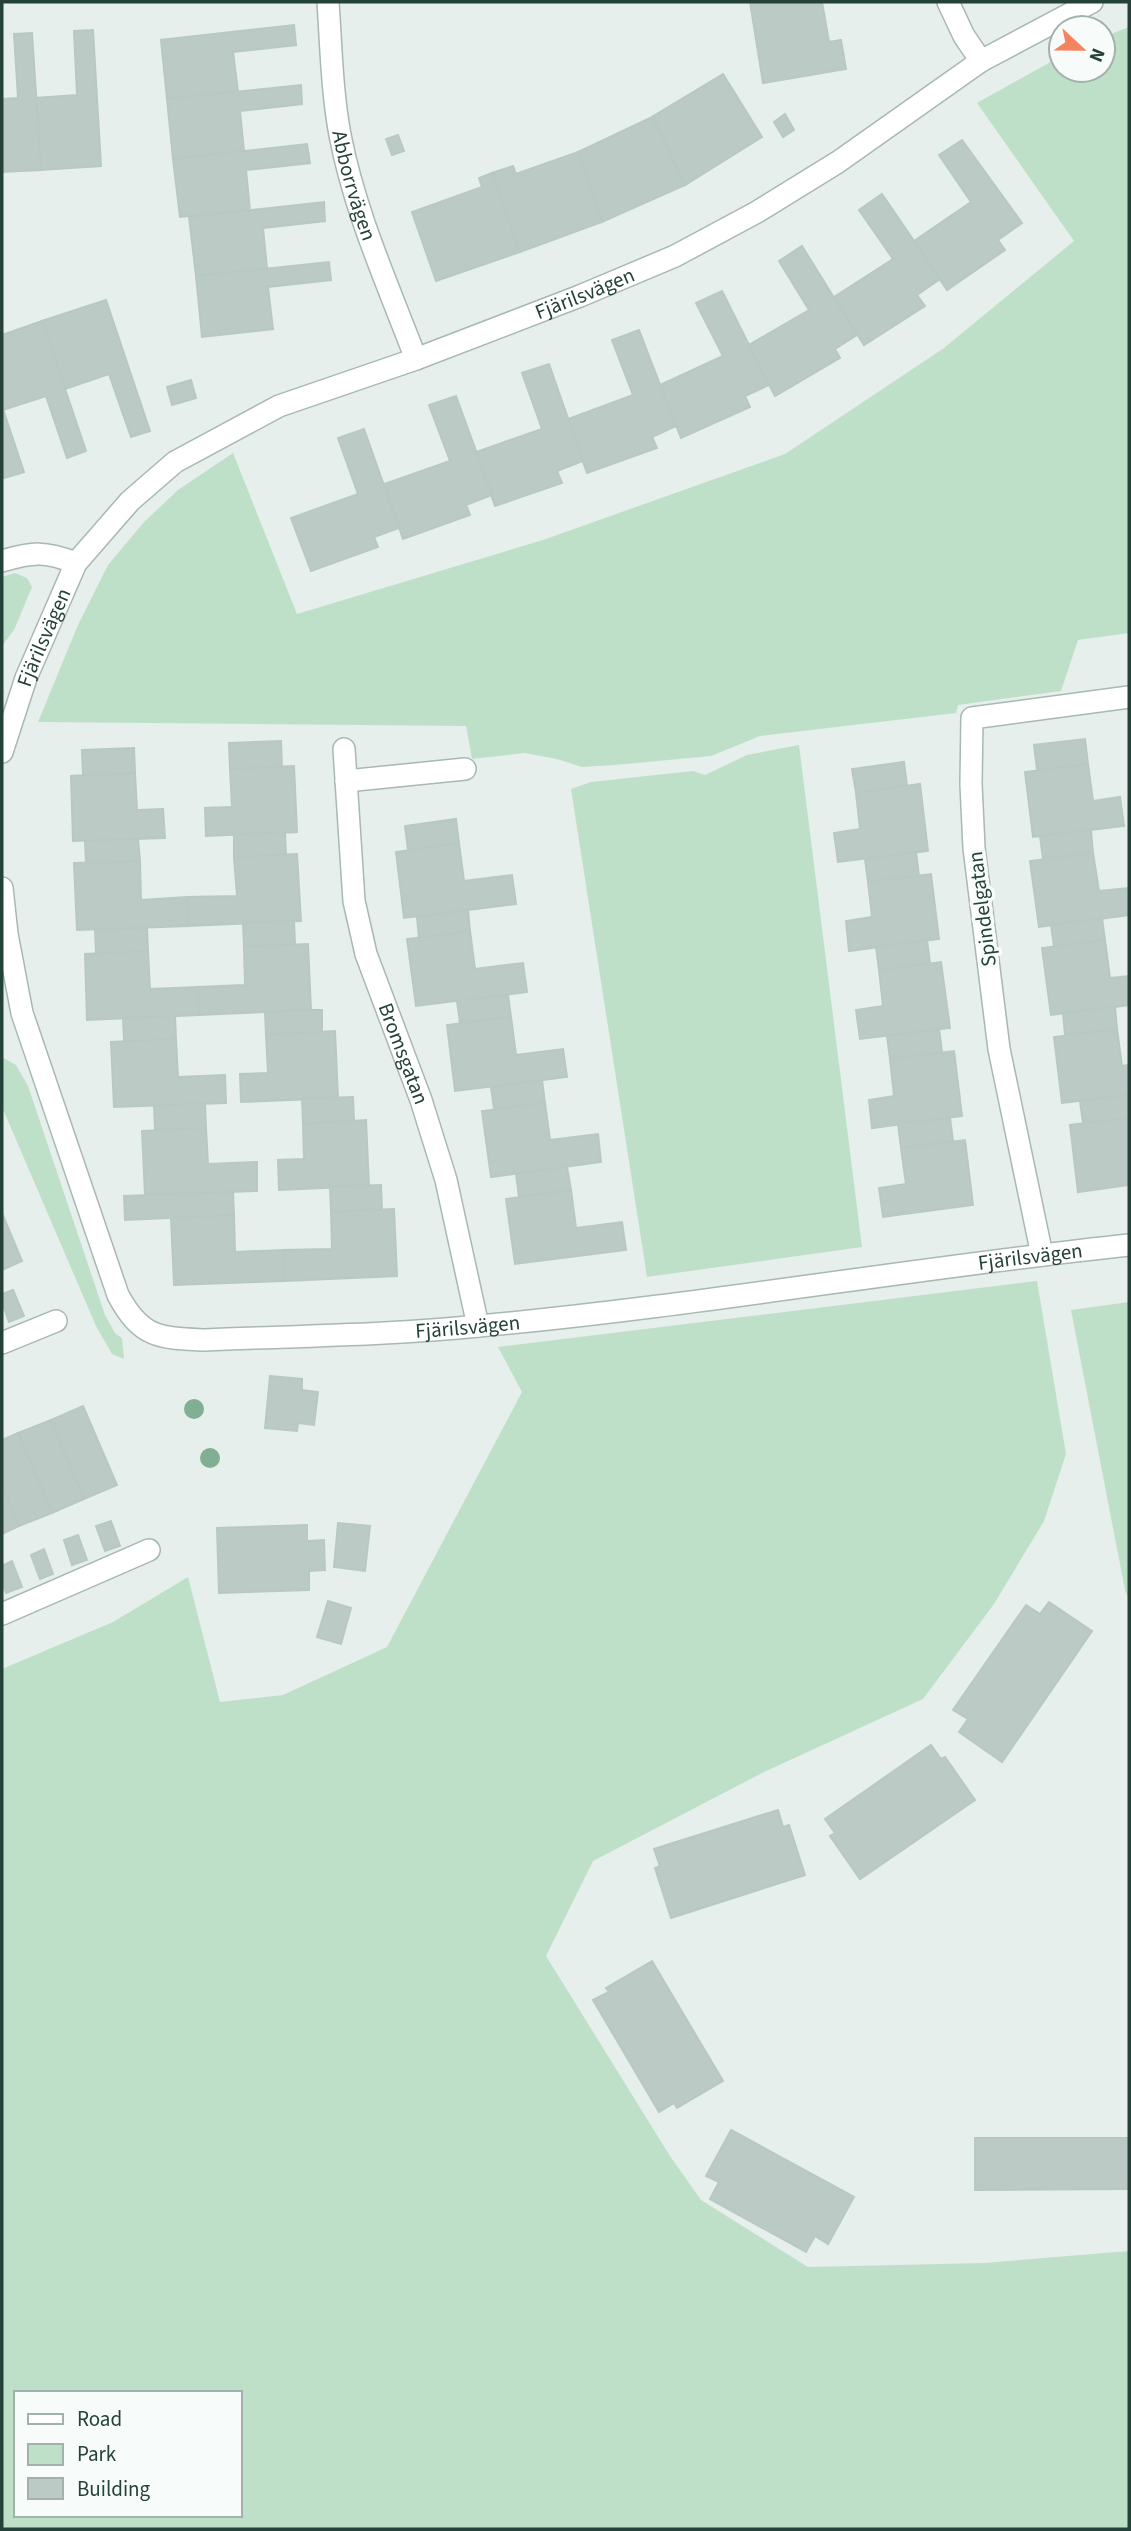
<svg xmlns="http://www.w3.org/2000/svg" width="1131" height="2531" font-family="'Source Sans 3',sans-serif">
<style>
.green{fill:#bfe0c8;fill-rule:evenodd}
.building{fill:#bbcac4;stroke:#b8c9c2;stroke-width:2}
.lines{fill:none;stroke-linecap:round;stroke-linejoin:round}
.service-casing{stroke:#a8b8b2;stroke-width:24}
.minor-casing{stroke:#a8b8b2;stroke-width:24}
.service{stroke:#fff;stroke-width:21}
.minor{stroke:#fff;stroke-width:21}
.tree{fill:#80af93}
.labels{text-anchor:middle;dominant-baseline:central;stroke-width:7;stroke-linejoin:round;paint-order:stroke}
.street-label{font-size:21px;fill:#24423a;stroke:#f7fbf9}
</style>
<rect width="100%" height="100%" fill="#e6efeb"/>
<g class="green">
<polygon points="1129,27 1129,633 1078,640 1061,691 958,705 956,713 760,736 711,756 615,765 582,767 557,759 525,753 472,759 466,726 38,722 78,625 108,565 144,522 178,490 233,453 297,614 543,540 785,454 944,348 1074,241 977,103 1061,56 1061,70 1103,70 1103,37"/>
<polygon points="15,573 27,578 32,587 14,630 2,646 2,577"/>
<polygon points="799,745 862,1247 647,1277 571,789 591,782 693,771 705,775 747,755"/>
<polygon points="2,1057 16,1065 28,1086 105,1315 115,1333 122,1338 124,1359 112,1354 96,1326 2,1107"/>
<path d="M 1037,1281 L 1066,1454 L 1044,1521 L 994,1604 L 923,1699 L 764,1772 L 593,1861 L 546,1956 L 670,2156 L 701,2200 L 808,2267 L 984,2263 L 1129,2251 L 1129,2529 L 2,2529 L 2,1669 L 113,1622 L 188,1577 L 220,1702 L 283,1695 L 387,1647 L 522,1392 L 498,1347 ZM 16,2393 L 240,2393 L 240,2515 L 16,2515 Z"/>
<polygon points="1129,1302 1129,1600 1125,1590 1071,1310"/>
</g>
<g class="building">
<polygon points="750,2 822,2 829,42 841,40 846,69 763,83"/>
<polygon points="294,25 296,45 233,52 238,91 167,99 161,40"/>
<polygon points="93,30 101,166 41,170 36,98 77,95 74,31"/>
<polygon points="32,33 41,170 2,172 2,99 18,98 14,34"/>
<polygon points="723,74 762,137 685,185 652,117"/>
<polygon points="301,85 302,104 240,111 244,151 173,159 167,99"/>
<polygon points="785,114 794,130 783,137 774,122"/>
<polygon points="652,117 685,185 602,222 578,152"/>
<polygon points="398,135 404,151 392,155 386,139"/>
<polygon points="962,140 1022,223 998,240 1005,250 947,290 914,241 971,202 939,155"/>
<polygon points="307,144 310,163 246,170 250,210 180,217 173,159"/>
<polygon points="578,152 602,222 520,252 492,173 513,166 516,174"/>
<polygon points="492,173 520,252 436,281 412,212 482,187 479,178"/>
<polygon points="882,194 940,279 917,295 925,306 864,345 834,297 893,259 859,210"/>
<polygon points="324,202 325,221 263,228 267,268 196,276 189,217"/>
<polygon points="802,246 857,335 835,349 840,358 775,396 749,345 809,310 779,261"/>
<polygon points="329,262 331,280 268,287 273,329 202,337 196,276"/>
<polygon points="722,291 769,385 745,396 750,407 681,438 660,385 723,356 696,303"/>
<polygon points="106,300 150,431 131,437 109,374 65,389 42,321"/>
<polygon points="42,321 86,451 67,458 46,396 3,410 2,406 2,335"/>
<polygon points="639,330 676,426 652,437 657,448 587,473 568,419 633,395 612,340"/>
<polygon points="549,364 583,461 557,471 562,483 495,506 476,452 542,429 522,373"/>
<polygon points="191,380 196,398 172,405 167,387"/>
<polygon points="456,396 492,495 466,505 470,515 403,539 384,484 450,461 429,405"/>
<polygon points="2,406 24,472 4,478 2,472"/>
<polygon points="364,429 399,528 374,537 378,547 311,571 291,518 358,494 338,438"/>
<polygon points="1085,739 1088,764 1037,770 1034,745"/>
<polygon points="281,741 282,767 230,769 229,743"/>
<polygon points="134,748 135,773 83,775 82,750"/>
<polygon points="904,762 907,786 856,793 852,769"/>
<polygon points="1088,764 1093,801 1120,797 1124,826 1033,837 1025,772"/>
<polygon points="294,766 297,832 206,836 205,808 232,807 230,769"/>
<polygon points="135,773 137,810 163,809 165,838 73,841 71,776"/>
<polygon points="920,784 928,851 838,862 834,833 860,829 856,793"/>
<polygon points="456,819 459,843 408,850 405,826"/>
<polygon points="1091,830 1093,853 1043,859 1040,836"/>
<polygon points="285,832 286,855 234,857 234,835"/>
<polygon points="138,839 140,861 86,863 85,841"/>
<polygon points="459,843 464,881 512,875 516,904 404,918 396,852"/>
<polygon points="916,852 919,876 868,882 865,859"/>
<polygon points="1093,853 1099,891 1129,888 1129,915 1039,927 1030,861"/>
<polygon points="297,854 301,921 189,926 187,897 237,896 234,857"/>
<polygon points="140,861 141,900 187,897 189,926 77,930 74,863"/>
<polygon points="931,874 939,939 849,951 846,921 872,917 868,882"/>
<polygon points="468,910 470,931 419,938 417,917"/>
<polygon points="1102,918 1105,940 1054,946 1051,925"/>
<polygon points="294,921 295,945 244,947 243,923"/>
<polygon points="147,928 148,951 96,954 95,930"/>
<polygon points="470,931 475,969 523,963 527,992 416,1006 407,939"/>
<polygon points="927,940 930,963 879,970 876,947"/>
<polygon points="1105,940 1110,978 1129,976 1129,1005 1051,1015 1042,948"/>
<polygon points="308,944 311,1010 199,1015 197,987 245,985 244,947"/>
<polygon points="148,951 150,989 197,987 199,1015 87,1020 85,954"/>
<polygon points="941,962 950,1028 860,1039 856,1010 883,1006 879,970"/>
<polygon points="508,995 511,1017 460,1023 457,1001"/>
<polygon points="1115,1007 1117,1029 1065,1035 1063,1013"/>
<polygon points="311,1010 322,1010 322,1032 266,1035 265,1012"/>
<polygon points="175,1016 176,1039 124,1041 123,1018"/>
<polygon points="511,1017 516,1055 563,1049 567,1077 455,1091 447,1025"/>
<polygon points="939,1029 942,1052 890,1059 887,1036"/>
<polygon points="1117,1029 1122,1066 1129,1065 1129,1095 1062,1103 1054,1037"/>
<polygon points="335,1031 338,1098 241,1102 240,1074 268,1073 266,1035"/>
<polygon points="176,1039 178,1077 225,1075 226,1103 114,1107 111,1042"/>
<polygon points="954,1051 962,1116 872,1128 869,1100 894,1096 890,1059"/>
<polygon points="542,1080 545,1103 494,1109 491,1087"/>
<polygon points="1129,1095 1129,1118 1083,1123 1080,1101"/>
<polygon points="353,1097 354,1121 303,1124 302,1099"/>
<polygon points="205,1103 206,1128 155,1130 154,1106"/>
<polygon points="545,1103 550,1140 598,1134 601,1162 491,1177 482,1111"/>
<polygon points="950,1118 953,1141 901,1148 898,1124"/>
<polygon points="1129,1118 1129,1185 1078,1192 1070,1125"/>
<polygon points="366,1120 369,1186 279,1190 278,1160 304,1159 303,1124"/>
<polygon points="206,1128 208,1164 257,1162 257,1191 145,1195 142,1131"/>
<polygon points="965,1140 973,1205 883,1217 879,1188 906,1184 901,1148"/>
<polygon points="567,1167 571,1190 519,1197 516,1174"/>
<polygon points="381,1185 382,1210 331,1212 330,1187"/>
<polygon points="571,1190 576,1228 622,1222 626,1250 515,1264 506,1199"/>
<polygon points="233,1192 234,1215 125,1220 124,1196"/>
<polygon points="394,1209 397,1276 285,1281 283,1250 332,1249 331,1212"/>
<polygon points="2,1213 22,1261 2,1270"/>
<polygon points="234,1215 235,1252 283,1250 285,1281 174,1285 171,1218"/>
<polygon points="13,1290 24,1316 9,1322 2,1302 2,1294"/>
<polygon points="270,1376 302,1379 302,1390 318,1392 314,1425 298,1423 297,1431 265,1428"/>
<polygon points="83,1406 117,1485 84,1499 51,1420"/>
<polygon points="51,1420 84,1499 52,1513 18,1433"/>
<polygon points="18,1433 52,1513 19,1526 2,1485 2,1440"/>
<polygon points="2,1485 19,1526 2,1534"/>
<polygon points="111,1521 120,1546 105,1551 96,1526"/>
<polygon points="338,1523 370,1526 365,1571 334,1567"/>
<polygon points="307,1525 307,1541 324,1540 325,1570 309,1571 309,1590 219,1593 217,1528"/>
<polygon points="78,1535 87,1560 72,1565 64,1540"/>
<polygon points="44,1549 53,1574 40,1579 31,1555"/>
<polygon points="12,1561 22,1587 6,1593 2,1580 2,1566"/>
<polygon points="328,1601 351,1608 341,1644 317,1637"/>
<polygon points="1049,1602 1092,1631 1002,1762 959,1732 968,1719 953,1710 1026,1605 1040,1614"/>
<polygon points="931,1745 941,1759 945,1757 975,1800 860,1879 830,1836 835,1833 825,1819"/>
<polygon points="778,1810 783,1827 789,1825 805,1875 671,1918 655,1868 660,1866 654,1849"/>
<polygon points="652,1961 723,2081 677,2108 674,2103 659,2112 593,2000 609,1992 606,1988"/>
<polygon points="731,2130 854,2197 828,2244 815,2236 806,2252 710,2199 719,2182 706,2176"/>
<polygon points="975,2138 1129,2138 1129,2189 975,2190"/>
</g>
<g class="lines">
<defs>
<g id="service">
<polyline points="2,1343 56,1321"/>
<polyline points="2,1614 149,1550"/>
</g>
<g id="minor">
<path id="s1" d="M 328,2 C 331,46 332,92 340,135 C 355,213 388,285 416,359"/>
<polyline points="948,2 964,36 981,61"/>
<path d="M 2,561 C 33,552 45,551 76,563"/>
<path id="s2" d="M 344,749 L 354,901 L 366,954 L 421,1100 L 446,1180 L 478,1326"/>
<path id="s3" d="M 2,752 L 26,678 L 76,563 L 130,501 L 175,462 L 279,406 L 416,359 L 580,296 L 675,256 L 757,212 L 838,162 L 981,61 L 1092,2"/>
<polyline points="346,781 465,769"/>
<path id="s4" d="M 2,888 L 7,934 L 22,1013 L 118,1295 C 141,1338 159,1338 205,1340 C 296,1336 388,1335 479,1326 C 697,1306 912,1268 1129,1245"/>
<polyline points="1042,1255 999,1049 974,848 971,784 972,718 1129,697"/>
</g>
</defs>
<use href="#service" class="service-casing"/>
<use href="#minor" class="minor-casing"/>
<use href="#service" class="service"/>
<use href="#minor" class="minor"/>
</g>
<g class="tree">
<circle cx="194" cy="1409" r="10"/>
<circle cx="210" cy="1458" r="10"/>
</g>
<g class="labels">
<g class="street-label">
<text stroke="none"><textPath href="#s1" startOffset="186">Abborrvägen</textPath></text>
<text stroke="none"><textPath href="#s3" startOffset="789">Fjärilsvägen</textPath></text>
<text stroke="none"><textPath href="#s3" startOffset="122">Fjärilsvägen</textPath></text>
<text transform="translate(982 909) rotate(-97)">Spindelgatan</text>
<text stroke="none"><textPath href="#s2" startOffset="313">Bromsgatan</textPath></text>
<text stroke="none"><textPath href="#s4" startOffset="1360">Fjärilsvägen</textPath></text>
<text stroke="none"><textPath href="#s4" startOffset="793">Fjärilsvägen</textPath></text>
</g>
</g>
<rect width="1131" height="2531" fill="none" stroke="#24423a" stroke-width="7"/>
<rect x="14" y="2391" width="228" height="126" fill="#f7fbf9" stroke="#a3b1ad" stroke-width="2"/>
<rect x="28" y="2414" width="35" height="10" fill="#ffffff" stroke="#a3b1ad" stroke-width="2"/>
<text x="77" y="2426" font-size="21" fill="#24423a">Road</text>
<rect x="28" y="2444" width="35" height="21" fill="#bfe0c8" stroke="#a3b1ad" stroke-width="2"/>
<text x="77" y="2461" font-size="21" fill="#24423a">Park</text>
<rect x="28" y="2478" width="35" height="21" fill="#bbcac4" stroke="#a3b1ad" stroke-width="2"/>
<text x="77" y="2496" font-size="21" fill="#24423a">Building</text>
<g transform="translate(1082 49) rotate(112)"><circle r="33" fill="#f7fbf9" stroke="#a3b1ad" stroke-width="2"/>
<path d="M0-5L12 26L0 18L-12 26Z" fill="#f4845f"/>
<text y="-10" font-size="19" font-weight="bold" text-anchor="middle" fill="#24423a">N</text>
</g>
</svg>
